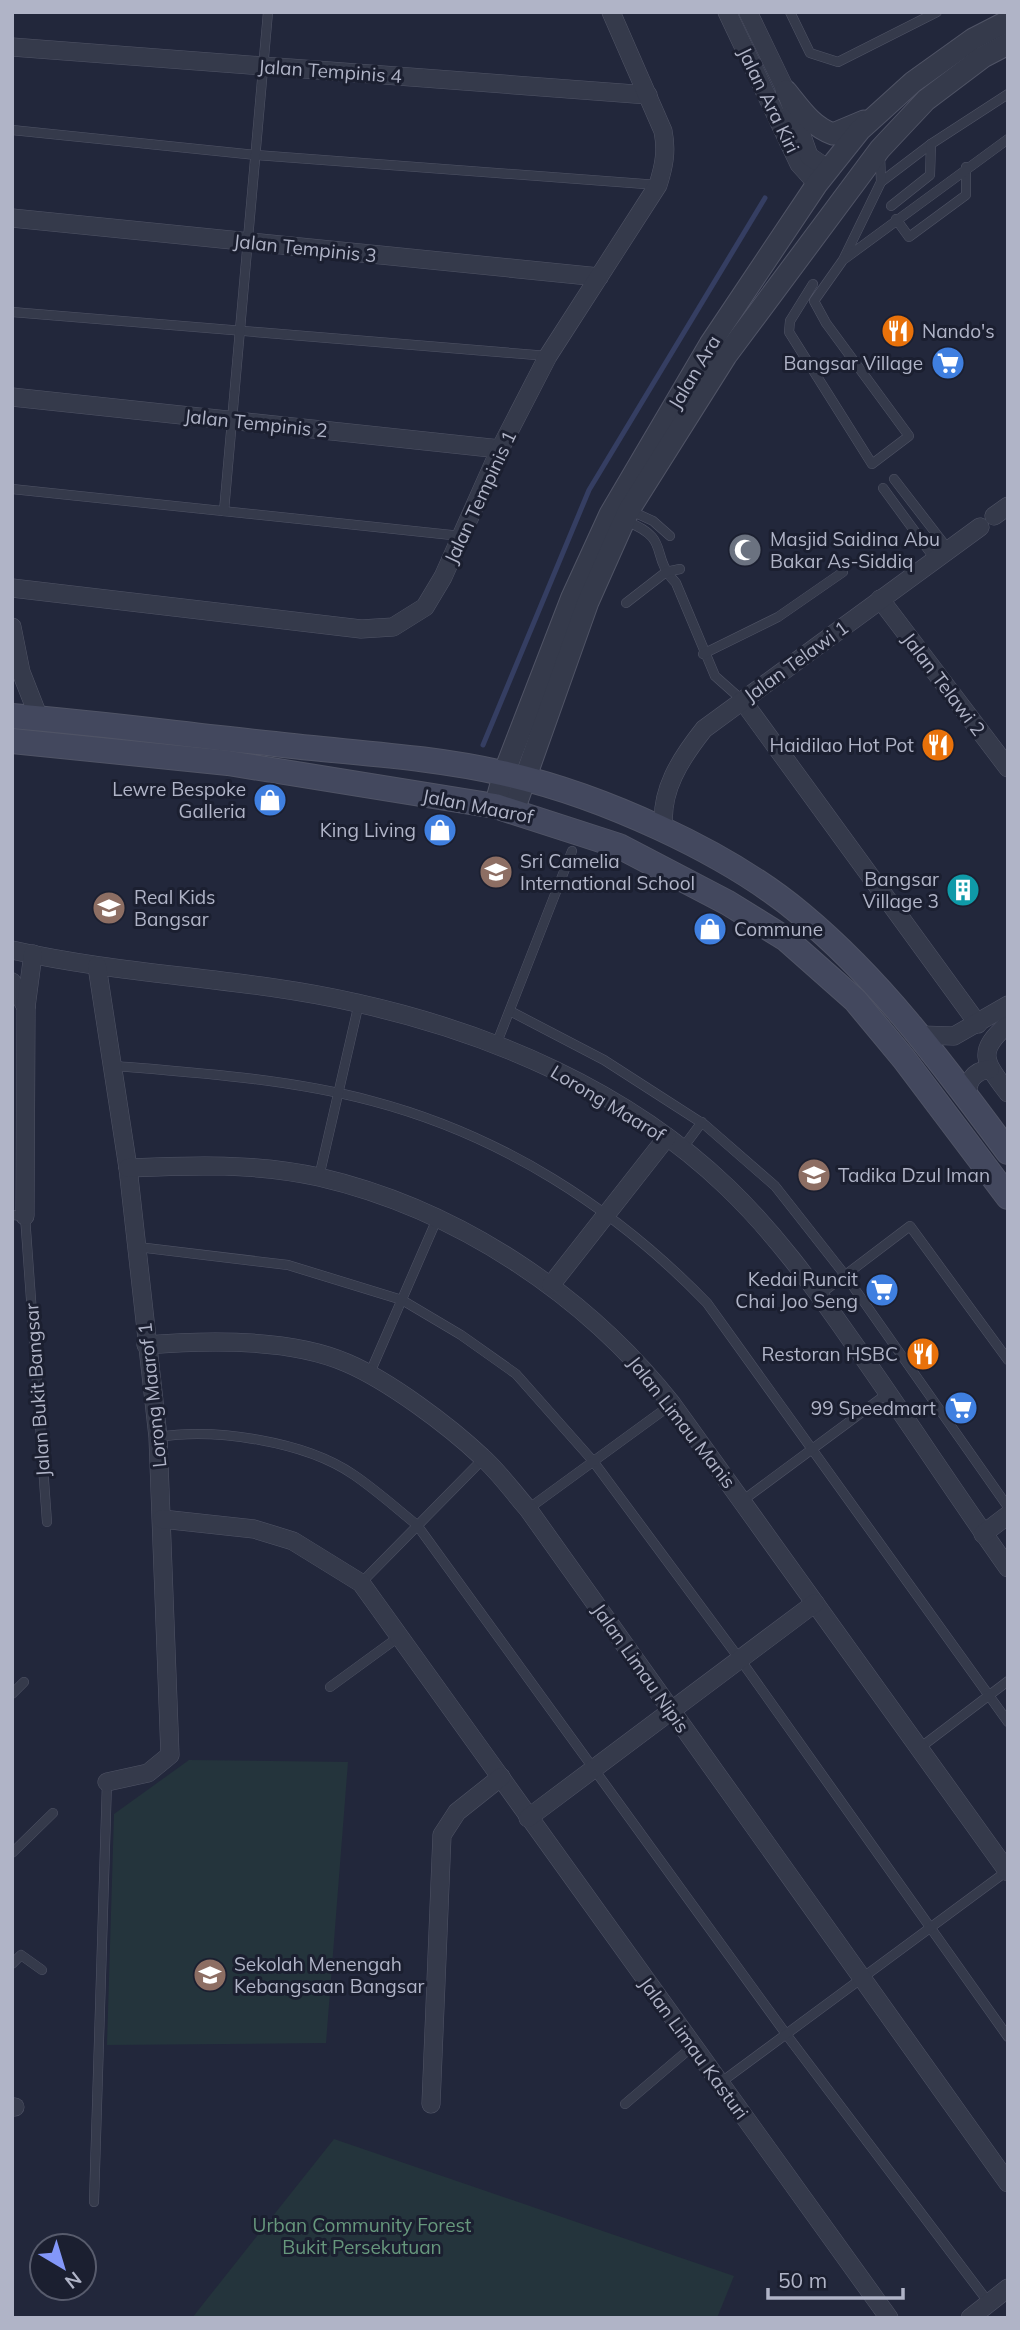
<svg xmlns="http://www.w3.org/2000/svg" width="1020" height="2330" font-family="Mulish,sans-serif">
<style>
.green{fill:#24343c}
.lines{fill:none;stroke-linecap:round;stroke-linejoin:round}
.stream{stroke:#353e62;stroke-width:5}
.service-casing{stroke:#505466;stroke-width:10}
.minor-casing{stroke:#505466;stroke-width:19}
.tertiary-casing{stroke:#505466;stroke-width:23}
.secondary-casing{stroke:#505466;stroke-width:26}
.service{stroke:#353a4b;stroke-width:9}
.minor{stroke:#353a4b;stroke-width:18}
.tertiary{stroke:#353a4b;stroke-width:21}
.secondary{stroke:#43485e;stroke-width:24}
.labels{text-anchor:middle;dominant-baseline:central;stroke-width:6;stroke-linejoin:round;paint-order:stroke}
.street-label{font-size:19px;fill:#b0b4c7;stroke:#1b1f30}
.poi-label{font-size:19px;fill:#b0b4c7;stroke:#1b1f30;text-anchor:end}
.park-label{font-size:19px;fill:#67987d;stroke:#1b1f30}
</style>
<rect width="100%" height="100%" fill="#22273b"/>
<g class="green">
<polygon points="189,1760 348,1762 326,2043 107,2045 114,1814"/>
<polygon points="334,2139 734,2276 717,2318 192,2318"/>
</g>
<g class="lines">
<polyline class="stream" points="483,745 589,490 765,198"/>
<defs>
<g id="service">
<polyline points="790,12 810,53 838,62 937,12"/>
<polyline points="12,130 256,155 658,185"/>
<polyline points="881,182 931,144"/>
<polyline points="891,206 930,175 931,144 1008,94"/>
<polyline points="896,219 909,237 966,195 966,167"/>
<polyline points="844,258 881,182 880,154"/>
<polyline points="813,284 790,321 789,332 872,464 909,436 826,323 814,301 843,260 1008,139"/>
<polyline points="12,312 548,356"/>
<polyline points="894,479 948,549"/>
<polyline points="883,488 935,559"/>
<polyline points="12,489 461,536"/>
<polyline points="629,510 653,521 670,536"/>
<polyline points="224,511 268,12"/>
<path d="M 626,521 C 673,540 648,554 676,583 L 715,676 L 742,700"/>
<polyline points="626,603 666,572 680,569"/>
<polyline points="703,654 778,617 843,572"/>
<polyline points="510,1011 604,1060 705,1125 775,1186 845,1275 1008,1507"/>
<polyline points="496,1045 572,851"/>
<path d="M 115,1066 C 200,1073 289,1079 372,1101 C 501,1135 614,1207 707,1303 L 1008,1722"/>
<polyline points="682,1149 702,1122"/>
<polyline points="319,1177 359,1003"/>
<polyline points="12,1215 25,1216 47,1522"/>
<polyline points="138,1247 288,1265 402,1300 461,1335 516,1374 593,1461 747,1669 1008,2037"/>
<polyline points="819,1295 910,1226 1008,1360"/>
<polyline points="369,1375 437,1219"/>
<path d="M 158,1437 C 215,1428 305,1441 354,1475 C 376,1490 396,1508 417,1525 L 786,2034 L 989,2303"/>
<polyline points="742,1501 888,1393"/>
<polyline points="528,1509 672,1404"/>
<polyline points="361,1583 484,1458"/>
<polyline points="330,1687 400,1636"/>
<polyline points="12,1694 24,1682"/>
<polyline points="921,1747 1008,1681"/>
<polyline points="12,1853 53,1813"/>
<polyline points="12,1964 21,1955 42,1970"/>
<polyline points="720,2083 1007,1871"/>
<polyline points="625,2104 693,2046"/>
<polyline points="94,2202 107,1782"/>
</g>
<g id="minor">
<polyline points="727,12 799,164 817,184"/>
<polyline points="748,12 786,91 809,156 828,169"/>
<polyline points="12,47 648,95"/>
<polyline points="12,218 599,277"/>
<polyline points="12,397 500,449"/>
<polyline points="994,516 1008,506"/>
<path d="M 12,588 L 361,629 L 393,627 L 425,607 L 443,577 L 500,449 L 548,356 L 658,185 C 664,166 667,151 663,131 L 611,12"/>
<polyline points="880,599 1008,768"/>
<polyline points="12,627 21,672 39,718"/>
<polyline points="742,700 978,1024"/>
<path d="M 664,830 C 659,791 681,758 704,729 L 980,527"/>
<path d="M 12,950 C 126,976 244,977 357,1003 C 492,1033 627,1091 727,1187 C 774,1232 812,1284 849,1337 C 903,1413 954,1492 1008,1568"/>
<polyline points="97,966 128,1168 158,1437 170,1755 148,1773 107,1782"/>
<polyline points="12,982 26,1007"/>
<path d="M 1008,1024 C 976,1052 984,1061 1008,1093"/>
<polyline points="920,1035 954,1036 1008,1005"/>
<path d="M 968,1098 C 966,1082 973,1071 990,1069"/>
<path d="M 128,1168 C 192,1165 256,1163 319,1177 C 457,1209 585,1294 672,1404 L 1008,1872"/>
<polyline points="25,1216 26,1007 33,954"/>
<polyline points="551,1285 667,1137"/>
<path d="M 146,1345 C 207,1340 290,1338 347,1363 C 389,1381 448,1425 482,1457 C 499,1472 513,1492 528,1509 L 1008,2183"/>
<polyline points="162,1519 254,1529 293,1541 361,1583 889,2318"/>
<polyline points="983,1534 1008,1515"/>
<polyline points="528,1818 815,1603"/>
<polyline points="431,2104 442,1835 457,1812 501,1777"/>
<polyline points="12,2107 15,2107"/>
<polyline points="970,2318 1008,2288"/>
</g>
<g id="tertiary">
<path d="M 786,91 C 800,108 812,127 833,134 L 864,121"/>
<polyline points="495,806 504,773 572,597 610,514 710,344 817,184 860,130 913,82 973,39 1008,21"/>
<polyline points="514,810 588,602 629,510 726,356 880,149 926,100 983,57 1008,44"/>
</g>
<g id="secondary">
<path d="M 12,716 C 100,723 187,735 275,744 C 350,753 428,756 502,773 C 598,794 726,851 801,914 C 883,982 945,1067 1008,1152"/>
<polyline points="12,741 228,763 495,806 619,846 728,903 786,939 855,1000 904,1059 1008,1197"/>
</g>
</defs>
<use href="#service" class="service-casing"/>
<use href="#minor" class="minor-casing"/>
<use href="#tertiary" class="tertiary-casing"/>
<use href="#secondary" class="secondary-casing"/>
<use href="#service" class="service"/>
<use href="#minor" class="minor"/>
<use href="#tertiary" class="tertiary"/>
<use href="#secondary" class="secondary"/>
</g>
<defs>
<symbol id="restaurant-disc" viewBox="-11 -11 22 22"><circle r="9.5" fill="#e8710a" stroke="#1b1f30"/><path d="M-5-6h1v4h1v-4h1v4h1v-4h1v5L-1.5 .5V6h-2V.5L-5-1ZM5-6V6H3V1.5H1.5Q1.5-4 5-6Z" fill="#fff"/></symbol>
<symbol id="supermarket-disc" viewBox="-11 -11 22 22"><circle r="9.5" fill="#3f7fe0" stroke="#1b1f30"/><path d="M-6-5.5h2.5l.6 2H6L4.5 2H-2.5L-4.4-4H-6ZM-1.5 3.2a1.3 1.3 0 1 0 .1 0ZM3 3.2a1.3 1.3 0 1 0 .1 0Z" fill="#fff"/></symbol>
<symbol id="mosque-disc" viewBox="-11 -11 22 22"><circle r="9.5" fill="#6b7280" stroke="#1b1f30"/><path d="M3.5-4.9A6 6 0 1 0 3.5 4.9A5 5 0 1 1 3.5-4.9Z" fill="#fff"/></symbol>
<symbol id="shop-disc" viewBox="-11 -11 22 22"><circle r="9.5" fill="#3f7fe0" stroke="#1b1f30"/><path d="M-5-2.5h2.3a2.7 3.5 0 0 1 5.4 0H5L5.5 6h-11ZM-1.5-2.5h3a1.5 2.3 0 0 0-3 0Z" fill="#fff"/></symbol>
<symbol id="school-disc" viewBox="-11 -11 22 22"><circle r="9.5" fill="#8d6e63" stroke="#1b1f30"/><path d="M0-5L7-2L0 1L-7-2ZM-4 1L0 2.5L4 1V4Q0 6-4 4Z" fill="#fff"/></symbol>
<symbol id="building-disc" viewBox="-11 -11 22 22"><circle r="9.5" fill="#0f9aa8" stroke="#1b1f30"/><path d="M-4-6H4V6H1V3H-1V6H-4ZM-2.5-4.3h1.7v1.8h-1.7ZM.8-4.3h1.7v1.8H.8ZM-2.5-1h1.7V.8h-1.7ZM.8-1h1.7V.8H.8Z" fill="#fff"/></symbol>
</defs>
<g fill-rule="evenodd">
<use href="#restaurant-disc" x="879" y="312" width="38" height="38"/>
<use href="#supermarket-disc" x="929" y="344" width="38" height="38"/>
<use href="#mosque-disc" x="726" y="531" width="38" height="38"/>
<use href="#restaurant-disc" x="919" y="726" width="38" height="38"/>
<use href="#shop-disc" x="251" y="781" width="38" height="38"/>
<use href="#shop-disc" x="421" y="811" width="38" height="38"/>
<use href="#school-disc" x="477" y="853" width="38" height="38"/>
<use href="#building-disc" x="944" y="871" width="38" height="38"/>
<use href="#school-disc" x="90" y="889" width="38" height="38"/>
<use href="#shop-disc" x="691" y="910" width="38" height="38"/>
<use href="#school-disc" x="795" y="1156" width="38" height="38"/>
<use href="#supermarket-disc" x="863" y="1271" width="38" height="38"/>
<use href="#restaurant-disc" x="904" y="1335" width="38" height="38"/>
<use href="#supermarket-disc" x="942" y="1389" width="38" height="38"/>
<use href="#school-disc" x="191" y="1956" width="38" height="38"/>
</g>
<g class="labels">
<g class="street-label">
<text transform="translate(330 71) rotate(4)">Jalan Tempinis 4</text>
<text transform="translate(769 100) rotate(64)">Jalan Ara Kiri</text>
<text transform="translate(305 248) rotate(6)">Jalan Tempinis 3</text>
<text transform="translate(694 372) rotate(-59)">Jalan Ara</text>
<text transform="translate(256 423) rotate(6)">Jalan Tempinis 2</text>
<text transform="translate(480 497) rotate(-65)">Jalan Tempinis 1</text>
<text transform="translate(796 661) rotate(-36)">Jalan Telawi 1</text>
<text transform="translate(944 684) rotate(53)">Jalan Telawi 2</text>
<text transform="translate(478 806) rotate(11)">Jalan Maarof</text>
<text transform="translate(608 1103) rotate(31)">Lorong Maarof</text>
<text transform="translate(37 1390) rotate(-94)">Jalan Bukit Bangsar</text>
<text transform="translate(152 1395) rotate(-96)">Lorong Maarof 1</text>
<text transform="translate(682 1422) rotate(52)">Jalan Limau Manis</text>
<text transform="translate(641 1668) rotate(55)">Jalan Limau Nipis</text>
<text transform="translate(694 2048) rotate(54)">Jalan Limau Kasturi</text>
</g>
<g class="poi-label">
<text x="922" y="331" text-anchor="start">Nando's</text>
<text x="923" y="363">Bangsar Village</text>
<text x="770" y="539" text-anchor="start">Masjid Saidina Abu<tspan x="770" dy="22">Bakar As-Siddiq</tspan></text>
<text x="914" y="745">Haidilao Hot Pot</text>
<text x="246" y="789">Lewre Bespoke<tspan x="246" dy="22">Galleria</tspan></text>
<text x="416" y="830">King Living</text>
<text x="520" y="861" text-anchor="start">Sri Camelia<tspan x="520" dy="22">International School</tspan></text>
<text x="939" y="879">Bangsar<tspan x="939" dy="22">Village 3</tspan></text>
<text x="134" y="897" text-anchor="start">Real Kids<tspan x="134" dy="22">Bangsar</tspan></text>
<text x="734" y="929" text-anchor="start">Commune</text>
<text x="838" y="1175" text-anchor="start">Tadika Dzul Iman</text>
<text x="858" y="1279">Kedai Runcit<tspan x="858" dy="22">Chai Joo Seng</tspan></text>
<text x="898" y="1354">Restoran HSBC</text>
<text x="936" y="1408">99 Speedmart</text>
<text x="234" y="1964" text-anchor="start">Sekolah Menengah<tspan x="234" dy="22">Kebangsaan Bangsar</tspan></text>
</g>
<g class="park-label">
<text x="362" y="2225">Urban Community Forest<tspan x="362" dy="22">Bukit Persekutuan</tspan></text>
</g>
</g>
<rect width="1020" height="2330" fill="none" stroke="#b0b4c7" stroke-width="28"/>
<g transform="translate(63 2267) rotate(142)"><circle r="33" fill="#1b1f30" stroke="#575b6c" stroke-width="2"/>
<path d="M0-5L12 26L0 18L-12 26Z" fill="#8397f9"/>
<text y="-10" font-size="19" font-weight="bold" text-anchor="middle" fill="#b0b4c7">N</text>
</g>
<path d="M768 2288v10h135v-10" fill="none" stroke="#b0b4c7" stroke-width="3.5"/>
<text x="778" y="2288" font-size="21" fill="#b0b4c7" stroke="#1b1f30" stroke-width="5" paint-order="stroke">50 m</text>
</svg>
